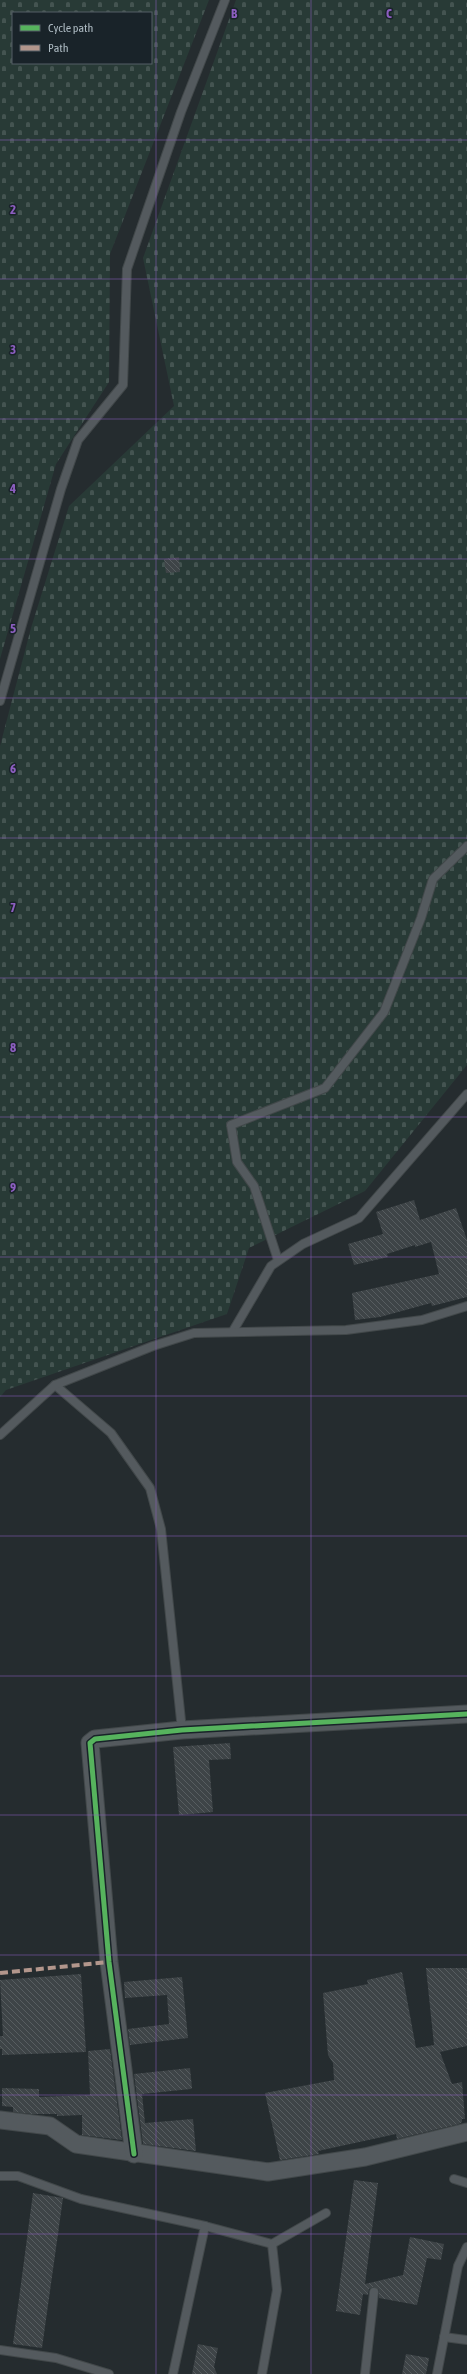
<svg xmlns="http://www.w3.org/2000/svg" width="467" height="2374" font-family="'Asap Condensed',sans-serif">
<style>
.cemetery{fill:url(#cemetery-stones);fill-rule:evenodd}
.building{fill:url(#building-back-hatch)}
.lines{fill:none;stroke-linecap:round;stroke-linejoin:round}
.service-casing{stroke:#42484a;stroke-width:10}
.minor-casing{stroke:#42484a;stroke-width:19}
.service{stroke:#545a5e;stroke-width:8}
.minor{stroke:#545a5e;stroke-width:17}
.quiet{stroke:#b2968c;stroke-width:4;stroke-dasharray:8 4;stroke-linecap:butt}
.cycleway-casing{stroke:#192329;stroke-width:8}
.cycleway{stroke:#56b35d;stroke-width:5}
.grid{fill:none;stroke:#8c5ec0;stroke-width:1;stroke-opacity:0.55}
.grid-label{font-size:13px;text-anchor:middle;font-weight:bold;fill:#8c5ec0;stroke:#192329;stroke-width:3;stroke-linejoin:round;paint-order:stroke}
</style>
<defs>
<pattern id="cemetery-stones" width="16" height="16" patternUnits="userSpaceOnUse"><rect width="16" height="16" fill="#283a36"/><path d="M2 7V4a2 2 0 0 1 4 0v3zM10 15v-3a2 2 0 0 1 4 0v3z" fill="#445451"/></pattern>
<pattern id="building-back-hatch" width="6" height="6" patternUnits="userSpaceOnUse"><rect width="6" height="6" fill="#3e4447"/><path d="M-1 5l2 2M0 0l6 6M5-1l2 2" fill="none" stroke="#575d60"/></pattern>
</defs>
<rect width="100%" height="100%" fill="#252c2f"/>
<g class="cemetery">
<path d="M 0,0 L 209,0 L 110,254 L 109,382 L 56,464 L 0,659 ZM 13,13 L 151,13 L 151,63 L 13,63 Z"/>
<polygon points="236,0 467,0 467,1065 365,1191 249,1248 227,1314 6,1390 0,1397 0,746 31,628 69,506 174,406 143,258"/>
</g>
<g class="building">
<polygon points="179,557 180,572 166,573 164,559"/>
<polygon points="414,1200 420,1220 456,1208 467,1240 467,1297 432,1306 431,1303 380,1317 355,1320 352,1293 439,1274 431,1242 415,1247 415,1245 387,1254 388,1257 354,1265 348,1244 383,1234 376,1212"/>
<polygon points="230,1743 231,1759 209,1760 213,1812 179,1815 173,1747"/>
<polygon points="426,1968 467,1968 467,2046 440,2052 452,2084 462,2082 465,2119 462,2119 462,2122 459,2124 397,2139 396,2134 318,2151 319,2154 280,2160 265,2093 334,2080 333,2063 328,2055 323,1993 368,1984 367,1980 402,1972 416,2048 434,2045"/>
<polygon points="81,1974 86,2052 2,2055 2,2049 0,2049 0,2036 3,2036 0,1980"/>
<polygon points="182,1977 188,2038 130,2045 128,2029 169,2024 167,1995 125,1998 124,1982"/>
<polygon points="110,2049 122,2140 82,2135 82,2115 57,2116 57,2114 32,2114 13,2112 13,2107 2,2106 2,2088 39,2089 39,2097 90,2095 88,2051"/>
<polygon points="190,2068 192,2088 191,2089 142,2094 145,2123 193,2119 196,2151 143,2144 134,2074"/>
<polygon points="354,2180 378,2183 365,2284 403,2275 410,2237 444,2244 441,2260 427,2258 417,2305 379,2298 379,2290 374,2287 369,2289 368,2295 363,2294 360,2315 336,2311"/>
<polygon points="33,2193 63,2198 42,2348 13,2344"/>
<polygon points="198,2344 218,2348 214,2367 217,2374 192,2374"/>
<polygon points="406,2354 429,2358 426,2374 402,2374"/>
</g>
<g class="lines">
<defs>
<g id="service">
<polyline points="0,701 61,489 78,440 123,385 127,269 181,112 225,0"/>
<polyline points="278,1260 254,1186 237,1162 231,1125 325,1088 384,1012 421,918 433,879 467,846"/>
<polyline points="233,1331 271,1266 303,1244 359,1218 467,1094"/>
<polyline points="55,1385 111,1433 150,1488 161,1529 182,1730"/>
<polyline points="0,1435 55,1385 153,1346 194,1333 346,1330 422,1320 467,1306"/>
<polyline points="0,2176 18,2176 81,2199 205,2226 272,2244 326,2213"/>
<polyline points="454,2179 467,2183"/>
<polyline points="444,2337 467,2340"/>
<polyline points="0,2350 56,2358 109,2374"/>
<polyline points="173,2374 205,2226"/>
<polyline points="262,2374 277,2290 272,2244"/>
<polyline points="365,2374 374,2292"/>
<polyline points="437,2374 458,2266 467,2247"/>
</g>
<g id="minor">
<polyline points="0,2120 50,2126 76,2144 268,2172 365,2157 467,2132"/>
<polyline points="134,2154 109,1962 90,1743 95,1739 182,1730 467,1714"/>
</g>
</defs>
<use href="#service" class="service-casing"/>
<use href="#minor" class="minor-casing"/>
<use href="#service" class="service"/>
<use href="#minor" class="minor"/>
<polyline class="quiet" points="0,1973 109,1962"/>
<defs>
<polyline id="cycleway" points="134,2154 109,1962 90,1743 95,1739 182,1730 467,1714"/>
</defs>
<use href="#cycleway" class="cycleway-casing"/>
<use href="#cycleway" class="cycleway"/>
</g>
<path class="grid" d="M 156,0 L 156,2374M 311,0 L 311,2374M 0,140 L 467,140M 0,279 L 467,279M 0,419 L 467,419M 0,559 L 467,559M 0,698 L 467,698M 0,838 L 467,838M 0,978 L 467,978M 0,1117 L 467,1117M 0,1257 L 467,1257M 0,1396 L 467,1396M 0,1536 L 467,1536M 0,1676 L 467,1676M 0,1815 L 467,1815M 0,1955 L 467,1955M 0,2095 L 467,2095M 0,2234 L 467,2234"/>
<g class="grid-label">
<text x="234" y="18">B</text>
<text x="389" y="18">C</text>
<text x="13" y="214">2</text>
<text x="13" y="354">3</text>
<text x="13" y="493">4</text>
<text x="13" y="633">5</text>
<text x="13" y="773">6</text>
<text x="13" y="912">7</text>
<text x="13" y="1052">8</text>
<text x="13" y="1192">9</text>
</g>
<rect x="12" y="12" width="140" height="52" fill="#192329" stroke="#545f66"/>
<rect x="20" y="25" width="20" height="6" fill="#56b35d" stroke="#545f66"/>
<text x="48" y="32" font-size="12" fill="#adbac2">Cycle path</text>
<rect x="20" y="45" width="20" height="6" fill="#b2968c" stroke="#545f66"/>
<text x="48" y="52" font-size="12" fill="#adbac2">Path</text>
</svg>
